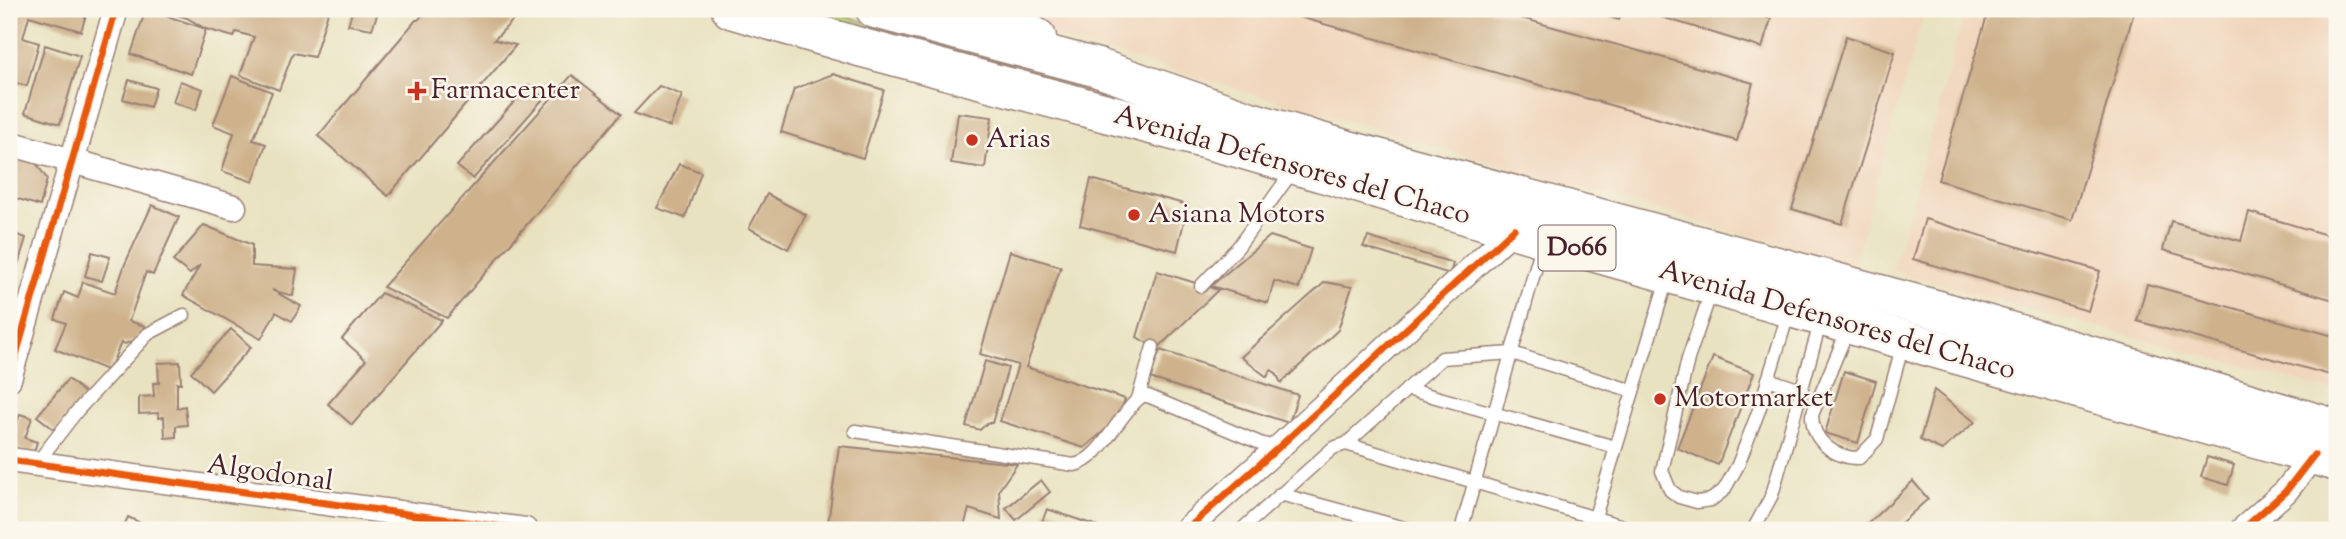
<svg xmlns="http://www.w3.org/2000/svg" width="2346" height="539" font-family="'Sorts Mill Goudy',serif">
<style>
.built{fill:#f0d6bc}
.green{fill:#bad479;stroke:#827a52;stroke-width:2}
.building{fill:#cfb28c}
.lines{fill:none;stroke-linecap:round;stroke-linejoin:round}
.service-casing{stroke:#9a8076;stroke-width:15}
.minor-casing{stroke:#9a8076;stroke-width:27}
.trunk-casing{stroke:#9a8076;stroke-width:41}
.service{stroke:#fff;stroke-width:12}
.minor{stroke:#fff;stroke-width:24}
.trunk{stroke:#fff;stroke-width:38}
.cycleway-casing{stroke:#fbf7ec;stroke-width:11}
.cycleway{stroke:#e8590c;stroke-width:7}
.poi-dot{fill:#c8321e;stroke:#fbf7ec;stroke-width:2.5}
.labels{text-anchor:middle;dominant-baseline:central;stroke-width:5;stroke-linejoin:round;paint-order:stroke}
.shield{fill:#fbf7ec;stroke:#7f6065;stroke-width:2}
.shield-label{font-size:26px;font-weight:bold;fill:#4a1f2b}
.poi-label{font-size:28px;fill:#4a1f2b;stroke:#fbf7ec;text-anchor:start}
.street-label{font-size:28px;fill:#4a1f2b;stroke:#fbf7ec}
</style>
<rect width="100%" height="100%" fill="#fbf7ec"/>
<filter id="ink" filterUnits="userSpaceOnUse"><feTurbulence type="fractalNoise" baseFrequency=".0143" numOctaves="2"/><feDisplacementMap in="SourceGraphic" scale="14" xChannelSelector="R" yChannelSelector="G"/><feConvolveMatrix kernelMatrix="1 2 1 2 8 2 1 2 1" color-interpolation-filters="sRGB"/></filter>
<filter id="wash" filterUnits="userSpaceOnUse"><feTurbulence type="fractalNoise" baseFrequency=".00686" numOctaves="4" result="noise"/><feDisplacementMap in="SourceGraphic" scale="28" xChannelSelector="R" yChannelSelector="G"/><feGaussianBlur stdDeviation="1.57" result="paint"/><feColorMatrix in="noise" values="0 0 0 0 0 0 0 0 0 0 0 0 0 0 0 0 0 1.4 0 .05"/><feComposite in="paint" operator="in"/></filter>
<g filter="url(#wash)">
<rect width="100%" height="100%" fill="#e9e2c1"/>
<g class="built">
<polygon points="959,9 1925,9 1853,266"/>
<polygon points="1966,9 2337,9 2337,392 1892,271"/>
</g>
<polygon class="green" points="830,11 895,32 1634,244 827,18 825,13"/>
<g id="blocks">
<g class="building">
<polygon points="9,9 88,9 81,31 29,16 23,38 39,43 27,86 9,81"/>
<polygon points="146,9 206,29 191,74 131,54"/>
<polygon points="158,9 329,9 314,57 293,53 279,90 240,75 254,37 236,32 234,37 206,29 187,18"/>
<polygon points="353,9 379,9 372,29 348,25"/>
<polygon points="429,9 501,9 519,14 494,40 516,45 388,196 318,136 416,20 418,20"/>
<polygon points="1271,9 1489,9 1753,83 1737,141"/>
<polygon points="1586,9 1622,9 1619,20"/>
<polygon points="1636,9 1739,9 1771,19 1762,48"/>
<polygon points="1989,9 2135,9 2072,220 1938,180"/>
<polygon points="1846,36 1895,52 1842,224 1792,209"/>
<polygon points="45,45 80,56 60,124 25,113"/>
<polygon points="833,74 884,90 863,158 781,132 794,89"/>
<polygon points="572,75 621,114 447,318 383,287"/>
<polygon points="232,76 272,92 253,140 266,144 253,182 222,171 234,133 213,125"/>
<polygon points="129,80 156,88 150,107 123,99"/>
<polygon points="180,81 203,89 196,110 173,102"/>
<polygon points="529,85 544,98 473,179 457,166"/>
<polygon points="659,86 682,95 670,127 634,113"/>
<polygon points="958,113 992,117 985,168 951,163"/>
<polygon points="9,155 36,163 47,179 40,206 9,196"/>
<polygon points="679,164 701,172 685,218 657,208"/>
<polygon points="1091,179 1188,205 1177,251 1080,225"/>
<polygon points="767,194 806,215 788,249 749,228"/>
<polygon points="152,205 179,217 153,275 146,272 129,321 145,326 135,340 125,344 121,342 109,371 55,349 66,323 55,319 64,292 78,298 83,282 115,293 125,264"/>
<polygon points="2249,212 2337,238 2337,301 2163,250 2171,221 2241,241"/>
<polygon points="1925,219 2100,271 2088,311 1913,259"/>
<polygon points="204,225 252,245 252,266 297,269 293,296 272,290 301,306 292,321 276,312 261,339 183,295 200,265 190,274 173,261"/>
<polygon points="9,232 26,238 14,278 9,276"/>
<polygon points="1270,236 1311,249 1299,288 1274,281 1268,303 1211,286"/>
<polygon points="1368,237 1453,263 1450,274 1363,247"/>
<polygon points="1010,251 1061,267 1026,367 1125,399 1118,419 1084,448 1000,421 1018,365 980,354"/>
<polygon points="92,252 110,257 102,281 85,276"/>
<polygon points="1157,271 1218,290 1157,349 1137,337"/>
<polygon points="1325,282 1352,287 1338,330 1281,383 1276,373 1271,370 1267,377 1241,357"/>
<polygon points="2147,284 2337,337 2337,377 2137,321"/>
<polygon points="381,293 442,320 352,425 328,404 366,360 342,339"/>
<polygon points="231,329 251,347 211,391 191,372"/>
<polygon points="1160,350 1298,395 1289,423 1150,378"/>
<polygon points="1713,357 1754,373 1718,465 1677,448"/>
<polygon points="985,361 1008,368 992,423 987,423 980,430 966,426"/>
<polygon points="180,362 181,383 177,383 177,408 185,406 187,425 176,426 176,437 165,438 164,417 159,418 158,413 139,414 139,397 154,396 153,383 159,383 158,363"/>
<polygon points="1844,371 1876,381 1858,443 1825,433"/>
<polygon points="68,379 86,394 56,431 37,416"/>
<polygon points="1934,390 1975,422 1942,450 1920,440"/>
<polygon points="20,414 32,418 25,438 37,442 33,455 9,446"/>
<polygon points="839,446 1017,464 999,490 1001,519 969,509 963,530 827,530"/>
<polygon points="2207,457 2234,465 2228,485 2201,477"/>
<polygon points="1041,480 1050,492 1016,520 1006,508"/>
<polygon points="1913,481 1928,499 1893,530 1861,530"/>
<polygon points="1047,509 1097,526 1096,530 1039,530"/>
<polygon points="128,517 155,530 122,530"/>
</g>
</g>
</g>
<g filter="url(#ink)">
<use href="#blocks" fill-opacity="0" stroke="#9a8076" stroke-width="2"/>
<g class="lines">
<defs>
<g id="service">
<polyline points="1201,286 1238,247 1294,169"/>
<polyline points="1712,289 1688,359 1662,471 1670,490 1679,497 1697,502 1711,500 1724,490 1738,465 1759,410 1789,311"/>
<path d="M 1848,329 L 1812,415 C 1812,441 1834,458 1859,458 L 1877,439 L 1903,344"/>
<polyline points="1768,379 1801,390"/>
<polyline points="1407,389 1615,447"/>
<polyline points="1138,399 1153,347"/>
<path d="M 855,431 L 1074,465 C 1102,460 1119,412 1142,396 L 1148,396 L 1260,443 L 1278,448"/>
<polyline points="1346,444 1442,358 1512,353 1633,391"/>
<polyline points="36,464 77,411 148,334 184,315"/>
<polyline points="1280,494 1412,530"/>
<polyline points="1241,530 1333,448 1346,444 1636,530"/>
<polyline points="1461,530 1543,242"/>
<polyline points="1591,530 1668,276"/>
<polyline points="1753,530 1772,495 1821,320"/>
</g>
<g id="minor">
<polyline points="9,143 234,207"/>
<polyline points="9,379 116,9"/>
<polyline points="9,460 525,530"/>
<polyline points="1186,530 1278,448 1514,229"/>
<polyline points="2242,530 2286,491 2314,455"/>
</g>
<g id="trunk">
<polyline points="731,9 863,48 1241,149 1557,242 2337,462"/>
<polyline points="875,9 1098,68 1250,121 1341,148 1935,309 2337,429"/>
<polyline points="987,9 1037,38"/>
</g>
</defs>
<use href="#service" class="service-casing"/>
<use href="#minor" class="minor-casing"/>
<use href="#trunk" class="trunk-casing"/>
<use href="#service" class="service"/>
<use href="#minor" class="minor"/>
<use href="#trunk" class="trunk"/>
<defs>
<g id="cycleway">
<polyline points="9,379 116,9"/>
<polyline points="9,460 525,530"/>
<polyline points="1186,530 1278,448 1514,229"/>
<polyline points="2242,530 2286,491 2314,455"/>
</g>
</defs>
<use href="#cycleway" class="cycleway-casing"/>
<use href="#cycleway" class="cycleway"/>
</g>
</g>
<g class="poi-dot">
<path d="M413.5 80.5h7v7h7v7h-7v7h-7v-7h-7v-7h7z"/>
<circle cx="972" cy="140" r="7"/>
<circle cx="1134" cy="215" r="7"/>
<circle cx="1660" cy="399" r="7"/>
</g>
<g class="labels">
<rect class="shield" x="1538.5" y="225.5" width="77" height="45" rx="5"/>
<g class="shield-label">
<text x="1577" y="248">D066</text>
</g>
<g class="poi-label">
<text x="431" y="91">Farmacenter</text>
<text x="986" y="140">Arias</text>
<text x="1148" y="215">Asiana Motors</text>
<text x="1674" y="399">Motormarket</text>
</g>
<g class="street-label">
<text transform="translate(1292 166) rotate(16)">Avenida Defensores del Chaco</text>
<text transform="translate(1837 321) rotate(16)">Avenida Defensores del Chaco</text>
<text transform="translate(270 474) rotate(8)">Algodonal</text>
</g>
</g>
<rect width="2346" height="539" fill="none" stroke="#fbf7ec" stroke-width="35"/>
</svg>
